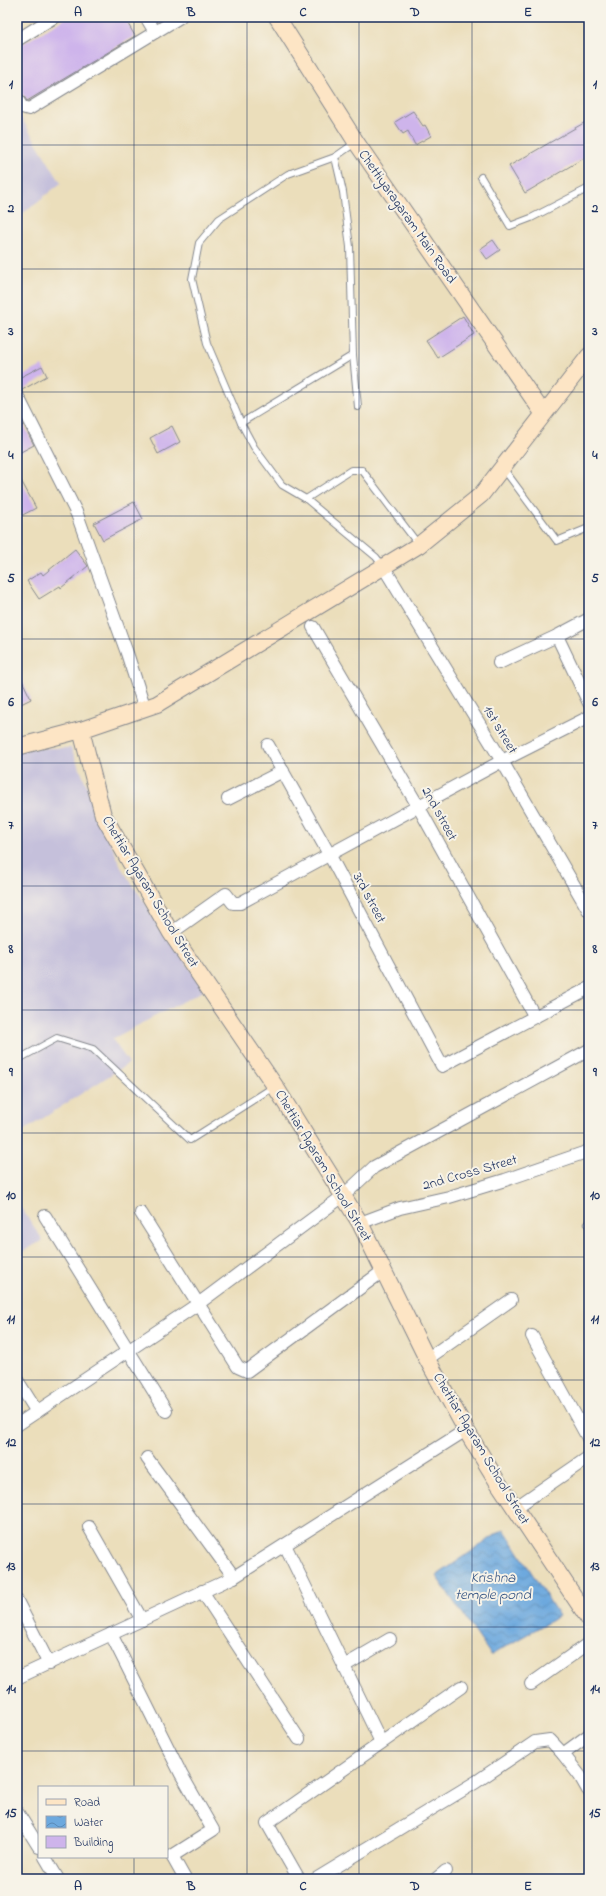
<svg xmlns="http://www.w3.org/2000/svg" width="606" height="1896" font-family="'Indie Flower',sans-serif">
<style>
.industrial{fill:#c5c0db}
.water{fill:url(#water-waves);stroke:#446c9e}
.building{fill:#ceb4eb}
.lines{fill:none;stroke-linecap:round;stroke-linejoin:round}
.lane-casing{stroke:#83868c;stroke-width:8}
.street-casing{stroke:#83868c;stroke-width:14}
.secondary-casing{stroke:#83868c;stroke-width:18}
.lane{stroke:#fff;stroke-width:6}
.street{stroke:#fff;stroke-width:12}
.secondary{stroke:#fde5c5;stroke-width:16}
.grid{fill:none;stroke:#1b2f5e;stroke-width:1;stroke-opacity:0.55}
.labels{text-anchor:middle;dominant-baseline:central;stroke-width:4;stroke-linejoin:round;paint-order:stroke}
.street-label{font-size:14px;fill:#1b2f5e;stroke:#f7f3e8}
.water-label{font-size:15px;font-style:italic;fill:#345484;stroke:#f7f3e8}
.neatline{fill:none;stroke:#1b2f5e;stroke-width:1.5}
.grid-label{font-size:13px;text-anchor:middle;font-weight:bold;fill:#1b2f5e}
</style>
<defs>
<pattern id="water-waves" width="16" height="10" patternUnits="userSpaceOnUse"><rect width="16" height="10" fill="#6da9de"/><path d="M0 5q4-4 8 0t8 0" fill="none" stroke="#598ab7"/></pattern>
</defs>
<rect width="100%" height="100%" fill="#f7f3e8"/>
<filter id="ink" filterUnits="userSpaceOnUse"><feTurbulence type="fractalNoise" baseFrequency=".025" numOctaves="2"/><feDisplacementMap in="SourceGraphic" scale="8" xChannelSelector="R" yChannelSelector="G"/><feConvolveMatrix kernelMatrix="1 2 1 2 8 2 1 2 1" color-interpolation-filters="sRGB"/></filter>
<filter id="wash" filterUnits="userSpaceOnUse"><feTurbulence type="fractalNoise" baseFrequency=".012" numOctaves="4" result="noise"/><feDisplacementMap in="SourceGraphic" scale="16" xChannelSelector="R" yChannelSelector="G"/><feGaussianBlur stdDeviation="0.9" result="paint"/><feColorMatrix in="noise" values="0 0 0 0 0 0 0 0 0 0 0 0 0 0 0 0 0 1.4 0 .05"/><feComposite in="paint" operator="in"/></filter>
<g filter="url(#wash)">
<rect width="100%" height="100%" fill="#ebdebb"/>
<g class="industrial">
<polygon points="17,111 61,183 17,218"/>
<polygon points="17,748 71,748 122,869 205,990 112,1039 129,1063 17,1135"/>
<polygon points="17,1202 43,1240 17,1255"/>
</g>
<polygon class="water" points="504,1529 559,1616 491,1655 436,1576"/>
<g id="blocks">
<g class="building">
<polygon points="68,17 124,17 135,36 27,101 23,95 17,90 17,47"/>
<polygon points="413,111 423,126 425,125 431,136 415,145 408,131 403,134 395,122"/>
<polygon points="589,120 589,155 525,193 509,166"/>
<polygon points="493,240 500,250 487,259 480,249"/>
<polygon points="463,316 474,335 438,358 426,340"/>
<polygon points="42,366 47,376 22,390 17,388 17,379"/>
<polygon points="24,425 34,445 17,454 17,428"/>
<polygon points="172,426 180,442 158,454 150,438"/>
<polygon points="17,473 36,508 17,518"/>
<polygon points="134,502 143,519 103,540 94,523"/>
<polygon points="75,549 88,566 61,588 60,586 39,599 27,581 41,572 43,575"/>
<polygon points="17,670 31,699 17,706"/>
</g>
</g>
</g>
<g filter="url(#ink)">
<use href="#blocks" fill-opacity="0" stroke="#83868c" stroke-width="1"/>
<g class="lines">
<defs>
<g id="lane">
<polyline points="481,177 510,226 531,218 589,188"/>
<polyline points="353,355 358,407"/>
<polyline points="241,423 353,355 350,247 343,192 335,157 355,143"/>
<polyline points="503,468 557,541 586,529"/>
<polyline points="306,499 282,485 254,447 241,423 207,343 192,279 199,243 219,219 288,174 335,157"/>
<polyline points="383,566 376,557 306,499 351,470 362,470 418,544"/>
<polyline points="17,1060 57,1038 93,1049 190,1140 275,1086"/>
<polyline points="588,1224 589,1225"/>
</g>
<g id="street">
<polyline points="146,17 155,32"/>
<polyline points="17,40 54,17"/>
<polyline points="17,99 22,107 29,109 180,17"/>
<polyline points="17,395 77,514 127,653 145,709"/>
<polyline points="383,566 502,761 589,911"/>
<polyline points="589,619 557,636 589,703"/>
<polyline points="313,627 418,806 535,1017"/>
<polyline points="499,663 557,636"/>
<polyline points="268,745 329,854 442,1066 589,988"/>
<polyline points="228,799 283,771"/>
<polyline points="171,933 226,894 233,903 240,903 502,761 589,717"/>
<polyline points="141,1213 238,1367 247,1371 383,1271"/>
<polyline points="45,1216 166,1411"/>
<polyline points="360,1223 400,1208 449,1197 505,1180 589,1151"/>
<polyline points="532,1336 589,1440"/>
<polyline points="427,1359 511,1300"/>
<polyline points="17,1380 37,1412"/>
<polyline points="17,1425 198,1304 343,1196 374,1167 589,1050"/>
<polyline points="147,1458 234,1577"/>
<polyline points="515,1508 589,1457"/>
<polyline points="89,1527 142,1620"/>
<polyline points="285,1545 381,1742"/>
<polyline points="202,1591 299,1739"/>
<polyline points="17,1601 49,1664"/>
<polyline points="111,1634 181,1774 213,1830 172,1856 185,1879"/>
<polyline points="344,1666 390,1639"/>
<polyline points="17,1678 234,1577 466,1430"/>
<polyline points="531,1684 589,1643"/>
<polyline points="588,1790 580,1776 563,1754 589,1735"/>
<polyline points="17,1812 39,1847"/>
<polyline points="45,1857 58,1879"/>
<polyline points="299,1879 267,1823 461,1687"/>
<polyline points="316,1879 476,1782 535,1742 550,1740 563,1754"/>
<polyline points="436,1879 446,1871"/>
</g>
<g id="secondary">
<polyline points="277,17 356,142 543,413"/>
<polyline points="81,730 103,815 171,933 275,1086 360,1223 427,1359 466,1430 497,1481 589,1619"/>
<polyline points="17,747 81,730 157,704 419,545 481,495 589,356"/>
</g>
</defs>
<use href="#lane" class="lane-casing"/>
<use href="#street" class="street-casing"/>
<use href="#secondary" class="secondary-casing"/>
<use href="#lane" class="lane"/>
<use href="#street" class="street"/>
<use href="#secondary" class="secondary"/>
</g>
</g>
<path class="grid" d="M 134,17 L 134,1787M 247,17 L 247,1879M 359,17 L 359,1879M 472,17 L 472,1879M 17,145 L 589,145M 17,269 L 589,269M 17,392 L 589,392M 17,516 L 589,516M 17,639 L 589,639M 17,763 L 589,763M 17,886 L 589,886M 17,1010 L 589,1010M 17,1133 L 589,1133M 17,1257 L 589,1257M 17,1380 L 589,1380M 17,1504 L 589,1504M 17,1627 L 589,1627M 17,1751 L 589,1751M 134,1857 L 134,1879"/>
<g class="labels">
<g class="street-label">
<text transform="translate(407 217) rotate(55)">Chettiyaragaram Main Road</text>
<text transform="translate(500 730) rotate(59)">1st street</text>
<text transform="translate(439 814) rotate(61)">2nd street</text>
<text transform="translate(150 892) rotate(59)">Chettiar Agaram School Street</text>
<text transform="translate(369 898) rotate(62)">3rd street</text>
<text transform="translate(323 1166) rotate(59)">Chettiar Agaram School Street</text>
<text transform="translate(470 1173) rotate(-16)">2nd Cross Street</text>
<text transform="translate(481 1449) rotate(59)">Chettiar Agaram School Street</text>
</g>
<g class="water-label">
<text x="493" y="1578">Krishna<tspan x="493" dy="17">temple pond</tspan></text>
</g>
</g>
<rect width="606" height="1896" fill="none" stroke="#f7f3e8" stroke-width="44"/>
<rect x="38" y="1786" width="130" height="72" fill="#f7f3e8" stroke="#9fa5b1"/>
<rect x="46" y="1799" width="20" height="6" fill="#fde5c5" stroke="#9fa5b1"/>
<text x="74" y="1806" font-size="12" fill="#1b2f5e">Road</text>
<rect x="46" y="1816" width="20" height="12" fill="url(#water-waves)" stroke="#9fa5b1"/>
<text x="74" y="1826" font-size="12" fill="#1b2f5e">Water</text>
<rect x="46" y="1836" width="20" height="12" fill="#ceb4eb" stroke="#9fa5b1"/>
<text x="74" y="1846" font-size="12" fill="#1b2f5e">Building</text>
<rect x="22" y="22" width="562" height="1852" class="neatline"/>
<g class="grid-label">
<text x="78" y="16">A</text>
<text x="191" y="16">B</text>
<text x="303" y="16">C</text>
<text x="415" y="16">D</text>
<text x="528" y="16">E</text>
<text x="11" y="88">1</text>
<text x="595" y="88">1</text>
<text x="11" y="212">2</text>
<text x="595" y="212">2</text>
<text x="11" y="335">3</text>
<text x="595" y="335">3</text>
<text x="11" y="459">4</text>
<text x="595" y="459">4</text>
<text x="11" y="582">5</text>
<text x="595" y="582">5</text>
<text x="11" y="706">6</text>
<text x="595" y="706">6</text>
<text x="11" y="829">7</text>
<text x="595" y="829">7</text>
<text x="11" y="953">8</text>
<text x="595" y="953">8</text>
<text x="11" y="1076">9</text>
<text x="595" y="1076">9</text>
<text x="11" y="1199">10</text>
<text x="595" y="1199">10</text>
<text x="11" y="1323">11</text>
<text x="595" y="1323">11</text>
<text x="11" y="1446">12</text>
<text x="595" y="1446">12</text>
<text x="11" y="1570">13</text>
<text x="595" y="1570">13</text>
<text x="11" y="1693">14</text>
<text x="595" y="1693">14</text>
<text x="11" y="1817">15</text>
<text x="595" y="1817">15</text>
<text x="78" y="1890">A</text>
<text x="191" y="1890">B</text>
<text x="303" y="1890">C</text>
<text x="415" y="1890">D</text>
<text x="528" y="1890">E</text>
</g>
</svg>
